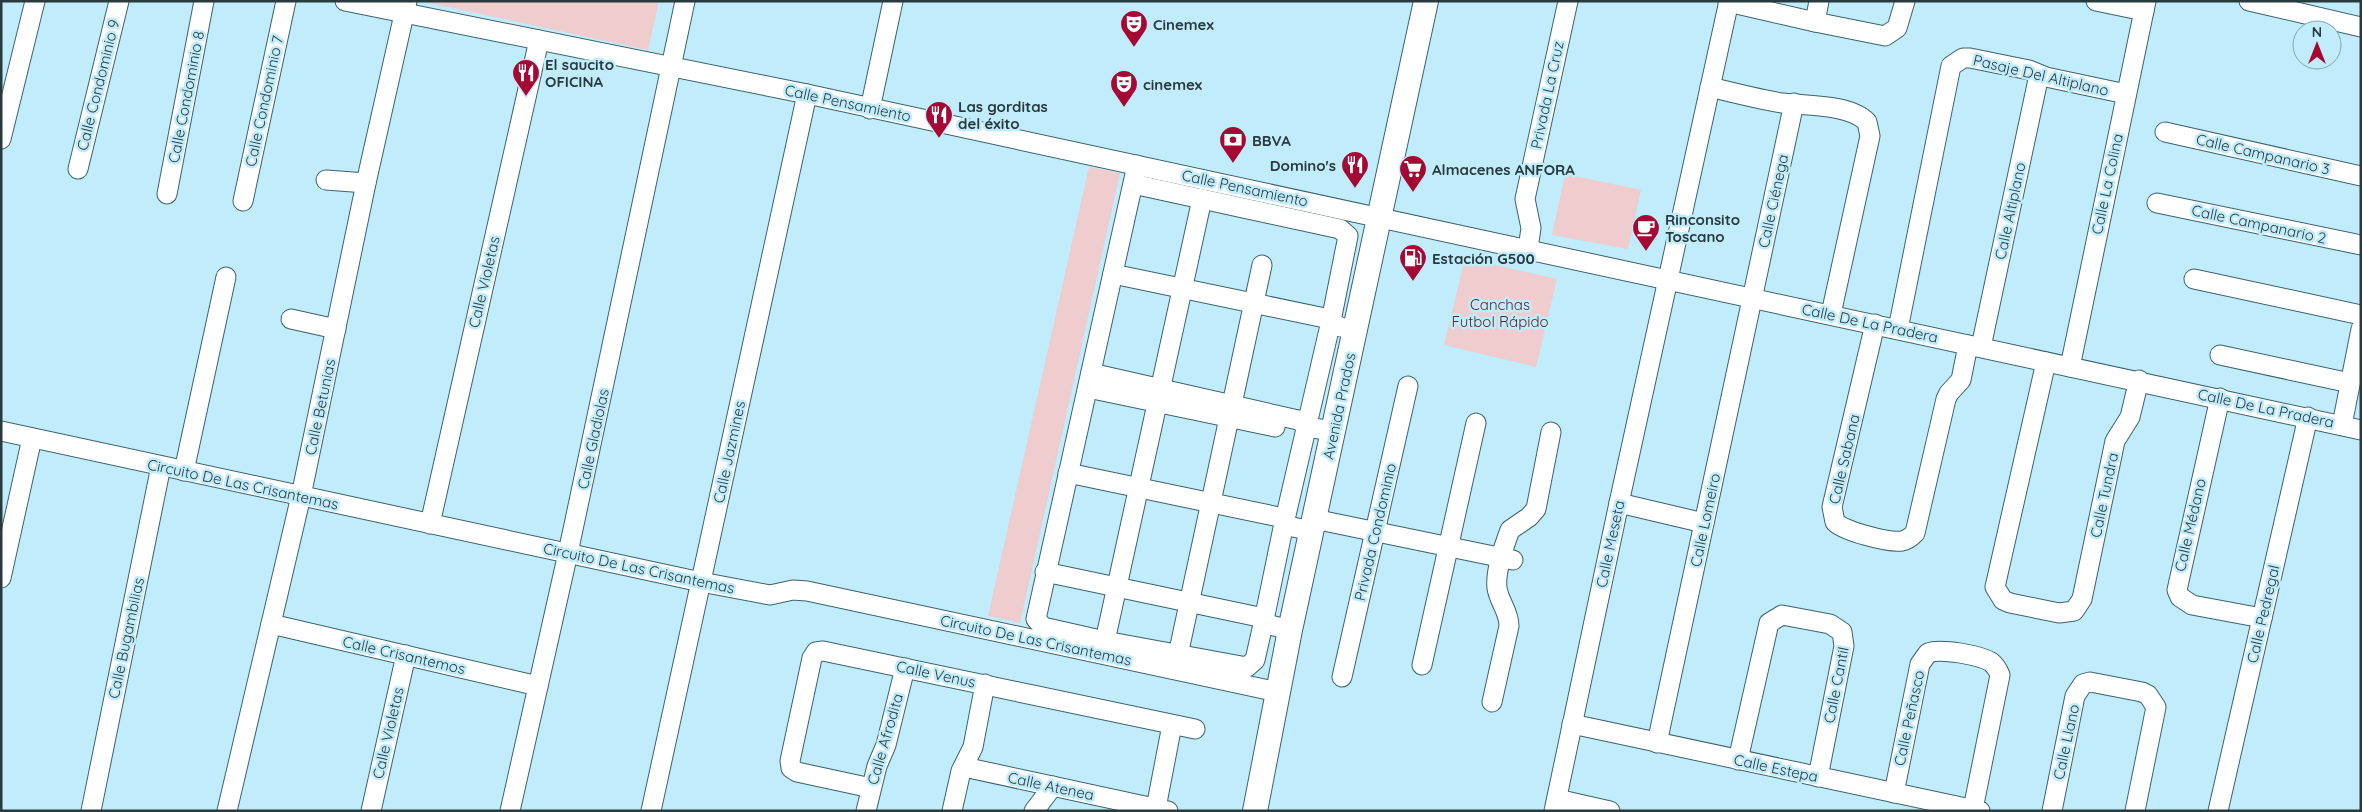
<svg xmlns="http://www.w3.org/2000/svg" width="2362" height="812" font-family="Quicksand,sans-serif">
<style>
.green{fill:#efcccd}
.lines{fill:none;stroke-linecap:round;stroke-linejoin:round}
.minor-casing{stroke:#3b626f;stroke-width:21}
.major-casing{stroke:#3b626f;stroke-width:26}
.minor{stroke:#fff;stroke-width:19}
.major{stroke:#fff;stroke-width:24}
.labels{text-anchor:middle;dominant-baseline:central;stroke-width:5;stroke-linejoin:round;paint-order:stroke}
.poi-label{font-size:15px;font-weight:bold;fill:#293a3f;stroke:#c1ecfb;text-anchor:start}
.street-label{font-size:15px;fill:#293a3f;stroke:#c1ecfb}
.park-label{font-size:15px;fill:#5a262b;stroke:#c1ecfb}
</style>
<rect width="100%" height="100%" fill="#c1ecfb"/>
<g class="green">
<polygon points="420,1 659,1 648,50"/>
<polygon points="1089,167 1120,173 1020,623 988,616"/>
<polygon points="1565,174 1641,190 1628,249 1552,235"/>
<polygon points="1465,258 1557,279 1536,367 1444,345"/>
</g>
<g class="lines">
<defs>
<g id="minor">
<polyline points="345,1 807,94 2361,430"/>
<polyline points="2096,1 2144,11"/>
<polyline points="2249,1 2361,27"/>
<polyline points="1728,2 1815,22 1885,36 1897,28 1905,1"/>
<polyline points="1815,22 1819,1"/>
<path d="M 1710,87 C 1734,93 1758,99 1782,103 C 1806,106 1850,104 1867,122 L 1870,136 L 1831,314"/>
<polyline points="870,109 893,1"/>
<polyline points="2165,132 2361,176"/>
<polyline points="1,139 35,1"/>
<polyline points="78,169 119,1"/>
<polyline points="326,180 366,183"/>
<polyline points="1133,184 1340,229 1348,236 1331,321 1283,528 1264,620 1255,660 1247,667 1105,641 1043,627 1036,619 1137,165"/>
<polyline points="167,194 204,1"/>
<polyline points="243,201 286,1"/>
<polyline points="2157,203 2361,245"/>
<polyline points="1528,249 1531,228 1525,199 1568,1"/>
<polyline points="1113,274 1325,318 1334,325 1341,327"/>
<polyline points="2194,279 2361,315"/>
<polyline points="291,319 336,329"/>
<path d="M 1875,324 L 1832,507 L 1835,522 C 1844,531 1888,543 1902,541 C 1907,540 1911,537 1915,533 L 1946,399 L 1949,393 L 1961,380 L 1968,345"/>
<polyline points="1898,329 1951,66 1963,58 1970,58 2029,70 2046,77 2126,94"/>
<polyline points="1981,347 2039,75"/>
<polyline points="2220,355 2350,383"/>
<polyline points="2046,362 1995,587 2003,600 2010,603 2059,613 2074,611 2082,599 2115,441 2130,417 2139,380"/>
<polyline points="2070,367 2146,1"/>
<polyline points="1091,373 1298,420 1313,428 1333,431"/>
<polyline points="1088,388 1275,427"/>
<polyline points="2220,398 2177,590 2180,597 2192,605 2262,618"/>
<polyline points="2342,425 2361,329"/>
<polyline points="1,431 701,582 770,595 793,590 807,591 1278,692"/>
<polyline points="184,471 226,277"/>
<polyline points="1068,473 1279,517 1288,526 1312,531"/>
<polyline points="1619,503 1704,523"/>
<polyline points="1314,519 1513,560"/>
<polyline points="430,524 539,40"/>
<polyline points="1045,572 1259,617 1270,625 1290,630"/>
<polyline points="1,578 32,438"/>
<polyline points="271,624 538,686"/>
<polyline points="1105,641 1202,199"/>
<polyline points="1178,655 1262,265"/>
<polyline points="1422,665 1476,423"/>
<polyline points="1342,677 1408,386"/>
<path d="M 1492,702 L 1509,626 C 1509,611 1499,602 1497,588 C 1495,571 1504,546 1510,530 L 1529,517 L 1536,509 L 1551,432"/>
<polyline points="1572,724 1980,811"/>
<polyline points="1657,743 1794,103"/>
<polyline points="1738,760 1769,623 1782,615 1830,624 1842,632 1844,646 1818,777"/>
<polyline points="964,767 1168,811"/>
<polyline points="871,788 797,772 791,768 790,761 812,658 816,652 823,651 1195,729"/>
<path d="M 1894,793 L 1920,664 L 1928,653 C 1941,648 1979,655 1991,662 C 1996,666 1998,670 2000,675 L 1973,809"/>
<polyline points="1557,799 1610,811"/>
<polyline points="1156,808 1172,725"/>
<polyline points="91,811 161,466"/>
<polyline points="227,811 301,496 366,183 407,1"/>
<polyline points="371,811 406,655"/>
<polyline points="510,811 568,553 685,1"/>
<polyline points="651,811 807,94"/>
<polyline points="866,811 877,766 886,745 905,668"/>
<polyline points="952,811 961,771 973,747 985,684"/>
<polyline points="1034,811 1053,786"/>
<polyline points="1554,811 1619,503 1729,1"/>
<polyline points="2052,811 2075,696 2083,684 2090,682 2142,692 2148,695 2156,707 2135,811"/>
<polyline points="2218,811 2308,417"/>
</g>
<polyline id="major" points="1255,811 1290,630 1426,1"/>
</defs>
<use href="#minor" class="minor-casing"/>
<use href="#major" class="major-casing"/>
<use href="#minor" class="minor"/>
<use href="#major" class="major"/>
</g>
<defs>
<symbol id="theatre-pin" viewBox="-11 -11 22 30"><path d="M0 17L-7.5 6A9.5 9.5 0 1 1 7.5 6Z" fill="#a50933" stroke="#c1ecfb"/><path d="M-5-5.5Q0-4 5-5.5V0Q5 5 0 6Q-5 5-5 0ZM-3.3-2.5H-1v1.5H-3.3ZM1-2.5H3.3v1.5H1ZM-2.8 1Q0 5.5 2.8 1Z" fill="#fff"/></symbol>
<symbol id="restaurant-pin" viewBox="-11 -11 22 30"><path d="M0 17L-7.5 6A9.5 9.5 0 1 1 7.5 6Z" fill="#a50933" stroke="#c1ecfb"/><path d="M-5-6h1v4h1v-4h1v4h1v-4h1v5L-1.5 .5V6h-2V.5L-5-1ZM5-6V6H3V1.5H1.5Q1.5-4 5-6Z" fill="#fff"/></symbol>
<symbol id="bank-pin" viewBox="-11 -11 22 30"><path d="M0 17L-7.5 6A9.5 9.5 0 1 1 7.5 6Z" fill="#a50933" stroke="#c1ecfb"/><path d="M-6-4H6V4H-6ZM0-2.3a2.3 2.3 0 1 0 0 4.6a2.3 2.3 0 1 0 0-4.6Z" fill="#fff"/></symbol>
<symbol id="supermarket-pin" viewBox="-11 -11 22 30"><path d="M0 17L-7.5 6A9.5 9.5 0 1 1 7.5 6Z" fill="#a50933" stroke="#c1ecfb"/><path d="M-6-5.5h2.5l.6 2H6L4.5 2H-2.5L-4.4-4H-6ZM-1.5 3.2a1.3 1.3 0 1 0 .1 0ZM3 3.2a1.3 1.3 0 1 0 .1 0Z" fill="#fff"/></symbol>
<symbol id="cafe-pin" viewBox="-11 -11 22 30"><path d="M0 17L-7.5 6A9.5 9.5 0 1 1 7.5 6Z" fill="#a50933" stroke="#c1ecfb"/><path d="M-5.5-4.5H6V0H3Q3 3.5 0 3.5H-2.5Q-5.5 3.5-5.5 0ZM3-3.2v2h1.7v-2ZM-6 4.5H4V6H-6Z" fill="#fff"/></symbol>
<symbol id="fuel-pin" viewBox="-11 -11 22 30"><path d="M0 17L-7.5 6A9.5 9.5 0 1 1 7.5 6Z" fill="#a50933" stroke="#c1ecfb"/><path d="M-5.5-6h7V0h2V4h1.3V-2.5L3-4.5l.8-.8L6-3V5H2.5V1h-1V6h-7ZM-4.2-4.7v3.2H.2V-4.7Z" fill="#fff"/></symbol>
</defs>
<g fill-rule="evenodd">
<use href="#theatre-pin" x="1118" y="8" width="32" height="43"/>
<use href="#restaurant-pin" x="510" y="57" width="32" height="43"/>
<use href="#theatre-pin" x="1108" y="68" width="32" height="43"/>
<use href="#restaurant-pin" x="923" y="99" width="32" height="43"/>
<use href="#bank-pin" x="1217" y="124" width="32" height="43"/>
<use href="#restaurant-pin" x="1339" y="149" width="32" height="43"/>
<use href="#supermarket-pin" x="1397" y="153" width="32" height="43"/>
<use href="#cafe-pin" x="1630" y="212" width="32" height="43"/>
<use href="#fuel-pin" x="1397" y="242" width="32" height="43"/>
</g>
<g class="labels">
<g class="poi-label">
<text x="1153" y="24">Cinemex</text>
<text x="545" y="64">El saucito<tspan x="545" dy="17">OFICINA</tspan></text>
<text x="1143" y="84">cinemex</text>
<text x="958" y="106">Las gorditas<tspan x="958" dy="17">del éxito</tspan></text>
<text x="1252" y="140">BBVA</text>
<text x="1336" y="165" text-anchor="end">Domino's</text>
<text x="1432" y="169">Almacenes ANFORA</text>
<text x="1665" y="219">Rinconsito<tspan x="1665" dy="17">Toscano</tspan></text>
<text x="1432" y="258">Estación G500</text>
</g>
<g class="street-label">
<text transform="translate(2041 75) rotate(13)">Pasaje Del Altiplano</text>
<text transform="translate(98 85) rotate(-76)">Calle Condominio 9</text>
<text transform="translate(1547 95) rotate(-78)">Privada La Cruz</text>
<text transform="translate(186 97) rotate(-79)">Calle Condominio 8</text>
<text transform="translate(264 101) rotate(-78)">Calle Condominio 7</text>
<text transform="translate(848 103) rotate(12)">Calle Pensamiento</text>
<text transform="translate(2263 154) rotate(13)">Calle Campanario 3</text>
<text transform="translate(2107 184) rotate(-78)">Calle La Colina</text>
<text transform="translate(1245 188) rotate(12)">Calle Pensamiento</text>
<text transform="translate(1773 201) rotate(-78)">Calle Ciénega</text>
<text transform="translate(2010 211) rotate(-78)">Calle Altiplano</text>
<text transform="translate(2259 224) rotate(12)">Calle Campanario 2</text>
<text transform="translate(484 282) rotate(-77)">Calle Violetas</text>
<text transform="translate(1870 323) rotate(12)">Calle De La Pradera</text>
<text transform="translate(1339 406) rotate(-78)">Avenida Prados</text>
<text transform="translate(320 407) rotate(-78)">Calle Betunias</text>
<text transform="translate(2266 408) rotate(12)">Calle De La Pradera</text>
<text transform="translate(593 439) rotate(-78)">Calle Gladiolas</text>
<text transform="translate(729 452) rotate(-78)">Calle Jazmines</text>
<text transform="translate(1844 459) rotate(-77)">Calle Sabana</text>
<text transform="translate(243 484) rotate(12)">Circuito De Las Crisantemas</text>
<text transform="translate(2104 495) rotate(-78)">Calle Tundra</text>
<text transform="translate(1705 520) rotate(-78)">Calle Lomeiro</text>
<text transform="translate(2190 525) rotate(-77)">Calle Médano</text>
<text transform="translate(1375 532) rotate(-77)">Privada Condominio</text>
<text transform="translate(1610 544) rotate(-78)">Calle Meseta</text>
<text transform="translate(639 568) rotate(12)">Circuito De Las Crisantemas</text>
<text transform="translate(2263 614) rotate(-77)">Calle Pedregal</text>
<text transform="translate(126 638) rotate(-78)">Calle Bugambilias</text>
<text transform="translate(1036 640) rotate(12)">Circuito De Las Crisantemas</text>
<text transform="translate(404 655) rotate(13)">Calle Crisantemos</text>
<text transform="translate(936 674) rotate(12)">Calle Venus</text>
<text transform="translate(1836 685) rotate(-79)">Calle Cantil</text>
<text transform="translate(1909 718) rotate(-78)">Calle Peñasco</text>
<text transform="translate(388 733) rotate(-77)">Calle Violetas</text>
<text transform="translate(885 739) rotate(-74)">Calle Afrodita</text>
<text transform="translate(2066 742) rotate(-78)">Calle Llano</text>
<text transform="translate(1776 768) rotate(12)">Calle Estepa</text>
<text transform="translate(1051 786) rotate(12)">Calle Atenea</text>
</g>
<g class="park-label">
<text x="1500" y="304">Canchas<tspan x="1500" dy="17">Futbol Rápido</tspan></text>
</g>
</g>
<rect width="2362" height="812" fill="none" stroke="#293a3f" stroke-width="5"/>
<g transform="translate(2317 45)"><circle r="24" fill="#c1ecfb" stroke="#84a5b0"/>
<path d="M0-4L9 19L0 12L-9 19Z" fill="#a50933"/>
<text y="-8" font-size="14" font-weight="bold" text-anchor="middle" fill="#293a3f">N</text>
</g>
</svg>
